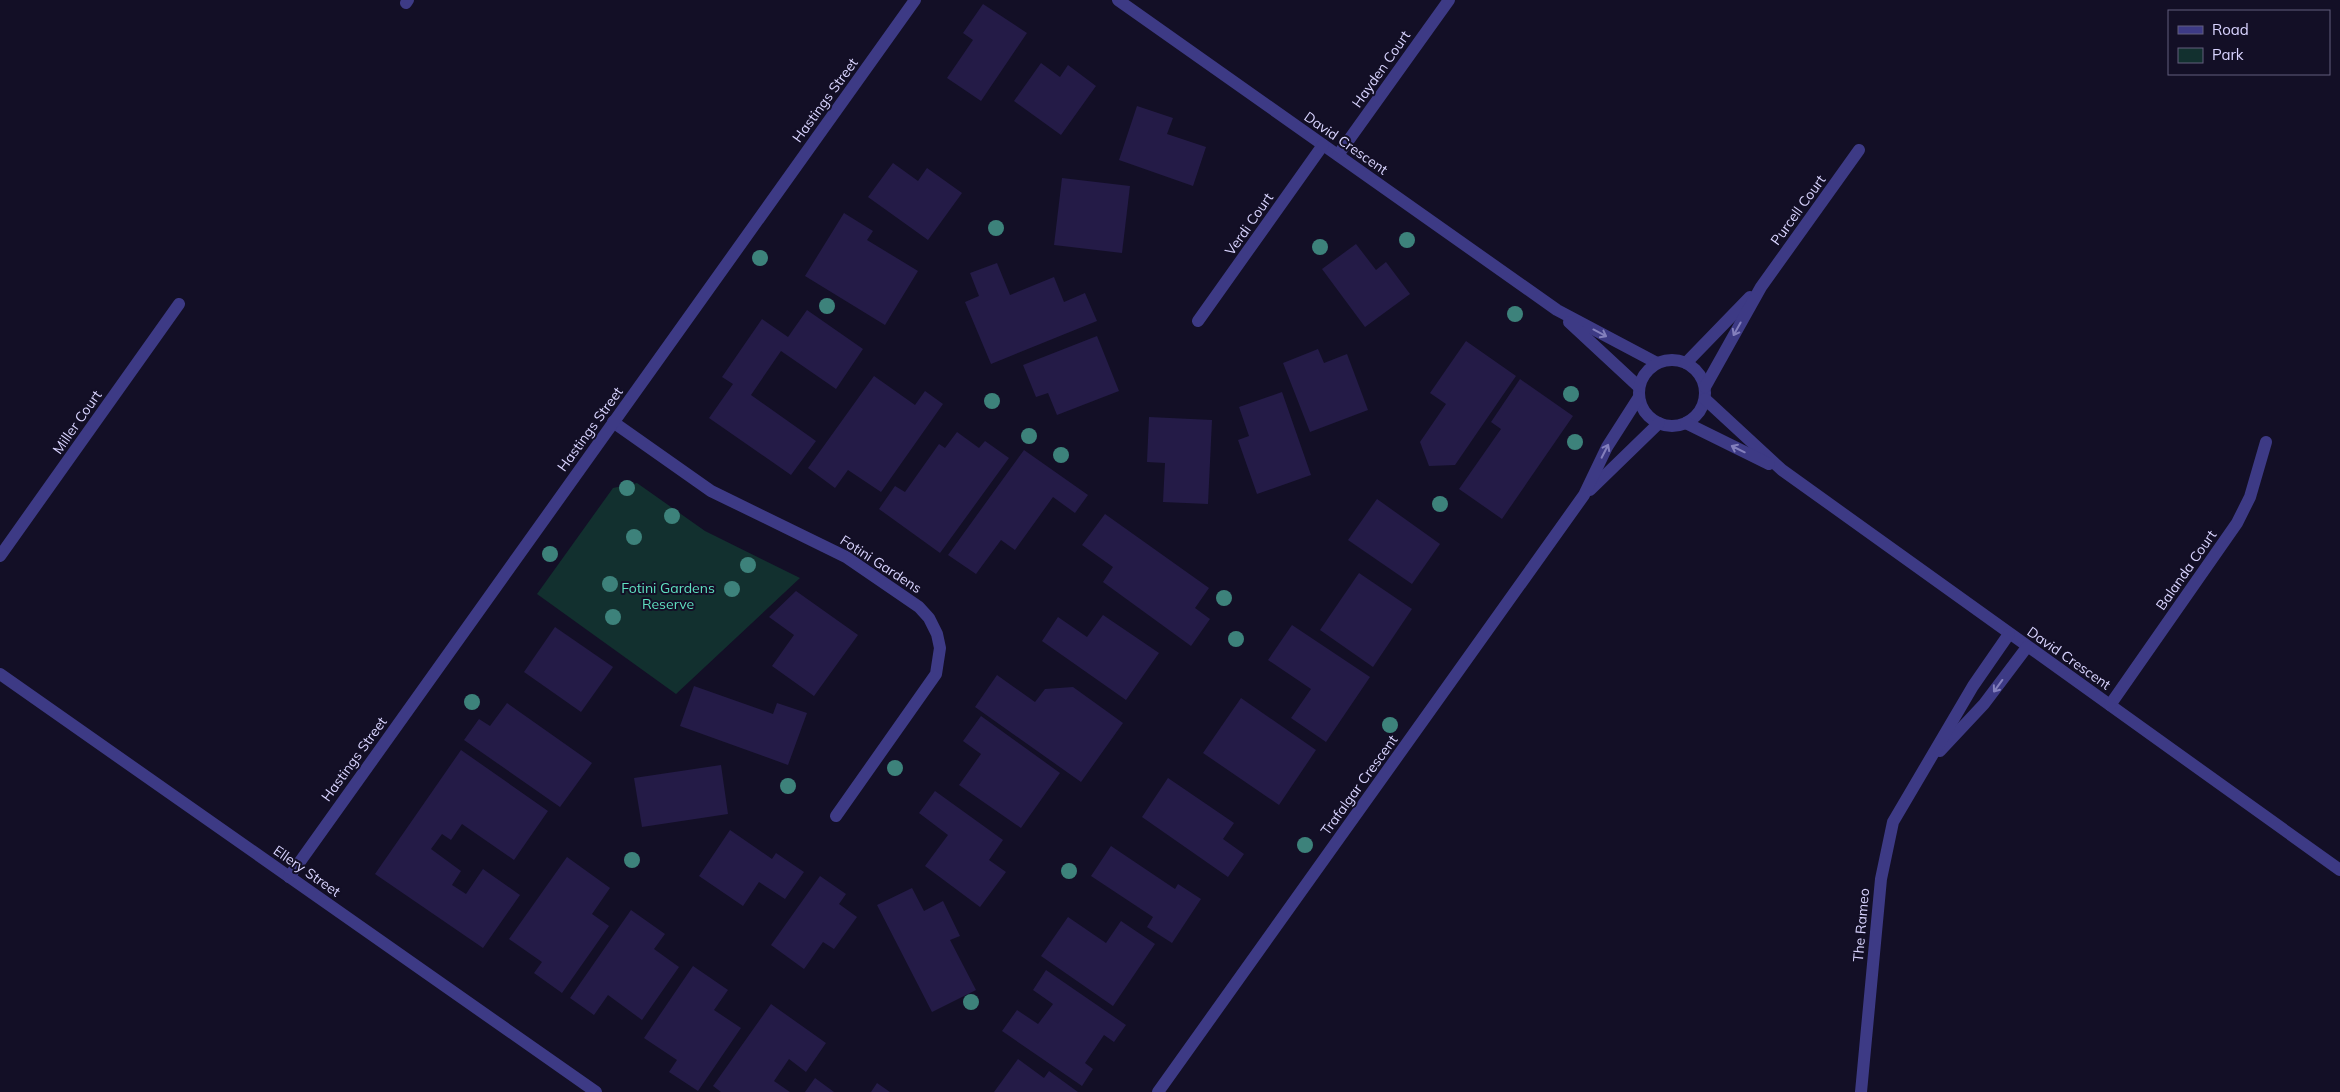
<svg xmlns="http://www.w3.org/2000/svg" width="2340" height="1092" font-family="Mulish,sans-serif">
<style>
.green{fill:#12302f}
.building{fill:#241b47}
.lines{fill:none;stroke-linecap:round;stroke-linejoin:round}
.street{stroke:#3d3a85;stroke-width:12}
.tree{fill:#3d827b}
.oneway{stroke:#837fbc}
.labels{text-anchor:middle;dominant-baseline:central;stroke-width:4;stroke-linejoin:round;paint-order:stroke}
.street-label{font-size:14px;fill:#d9d4ff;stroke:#130f26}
.park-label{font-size:14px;fill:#5fe0c0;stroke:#130f26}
</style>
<rect width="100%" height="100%" fill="#130f26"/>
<polygon class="green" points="637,483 705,531 800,578 676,694 537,594 613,488"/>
<g class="building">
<polygon points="983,4 1027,33 981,101 947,78 973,40 963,33"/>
<polygon points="1041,63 1060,77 1068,65 1096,86 1061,135 1014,101"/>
<polygon points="1137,106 1173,118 1167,134 1206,147 1193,186 1119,160"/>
<polygon points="893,163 918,181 927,168 962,193 928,240 868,197"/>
<polygon points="1062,178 1130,186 1122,253 1054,245"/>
<polygon points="844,213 873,231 867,240 918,271 885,325 805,276"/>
<polygon points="1356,244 1376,270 1386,262 1410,294 1365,327 1322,269"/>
<polygon points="997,263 1010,295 1054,277 1064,302 1085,293 1097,321 991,364 965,302 979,296 970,273"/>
<polygon points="807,310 863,349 836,389 781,351 751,395 816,441 791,475 709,418 733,384 722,377 762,319 788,337"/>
<polygon points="1097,336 1119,391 1057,415 1048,393 1036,397 1023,365"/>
<polygon points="1466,341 1516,376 1455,465 1429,466 1420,442 1446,404 1430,393"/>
<polygon points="1318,349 1324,363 1347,354 1368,410 1310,432 1283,363"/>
<polygon points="874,376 915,405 925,391 943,404 881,492 848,470 835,488 808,468"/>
<polygon points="1520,379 1573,416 1502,519 1459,489 1501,429 1491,422"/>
<polygon points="1282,392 1311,475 1257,494 1238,440 1249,436 1239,407"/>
<polygon points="1149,417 1212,420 1208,504 1163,502 1165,463 1147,462"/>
<polygon points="957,432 979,448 985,441 1009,458 940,553 879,509 895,486 905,492 939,444 945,448"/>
<polygon points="1024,450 1088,495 1075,513 1053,497 1015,550 1001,540 976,574 948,555"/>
<polygon points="1377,499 1440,544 1412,584 1348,540"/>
<polygon points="1105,514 1209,588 1195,608 1210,619 1191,646 1103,582 1113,567 1082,545"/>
<polygon points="1359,573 1412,609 1373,667 1320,630"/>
<polygon points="796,591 858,635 814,696 772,666 794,635 769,617"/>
<polygon points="1103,615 1159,653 1126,700 1042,641 1058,617 1087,637"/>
<polygon points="1292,625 1370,677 1326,742 1291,718 1311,689 1268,660"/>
<polygon points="555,627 613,667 581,712 524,672"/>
<polygon points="997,675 1035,702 1045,689 1073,687 1123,723 1081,782 975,707"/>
<polygon points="694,686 773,714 777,703 807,713 788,765 680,726"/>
<polygon points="1241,698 1316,750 1279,805 1203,753"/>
<polygon points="507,703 592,763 560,807 464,740 479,719 490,726"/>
<polygon points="981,716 1060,773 1021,828 959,785 981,754 963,741"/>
<polygon points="461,750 548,811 514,860 462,824 451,840 442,834 431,849 461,871 452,885 466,894 483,869 520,895 483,948 375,874"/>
<polygon points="721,765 728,814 642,827 634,778"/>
<polygon points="1168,778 1234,823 1223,839 1244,854 1228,877 1142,817"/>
<polygon points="935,791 1003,840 989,860 1006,872 980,907 925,866 948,835 919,813"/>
<polygon points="730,830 772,859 776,853 804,872 785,899 759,882 743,906 699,876"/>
<polygon points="1111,846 1175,889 1178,884 1201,899 1172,943 1147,927 1153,917 1091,876"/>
<polygon points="567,857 610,888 592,914 609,926 562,993 534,973 542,962 509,939"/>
<polygon points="820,876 846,894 839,904 857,917 834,949 823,942 804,969 771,945"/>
<polygon points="912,888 924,911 943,901 960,936 950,940 976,990 932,1012 877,905"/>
<polygon points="631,910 665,934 654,949 679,967 642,1020 608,995 594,1015 570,998"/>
<polygon points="1068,917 1106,943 1121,921 1155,944 1113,1006 1041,956"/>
<polygon points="693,966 728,990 714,1010 741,1028 698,1091 669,1072 677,1060 644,1038"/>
<polygon points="1046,970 1126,1025 1114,1042 1104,1035 1085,1063 1093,1069 1082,1086 1002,1031 1017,1010 1038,1024 1053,1004 1033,990"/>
<polygon points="771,1004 826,1043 806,1072 789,1059 774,1081 790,1092 721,1092 713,1086"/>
<polygon points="1018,1059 1044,1078 1049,1071 1078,1092 994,1092"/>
<polygon points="815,1078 834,1092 805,1092"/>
<polygon points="877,1083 890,1092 871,1092"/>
</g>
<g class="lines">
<g class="street">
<polyline points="1118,0 1557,310 1657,363"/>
<polyline points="406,3 408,0"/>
<polyline points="1338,155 1449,0"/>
<polyline points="1198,321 1323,145"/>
<polyline points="1569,322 1639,387"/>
<circle cx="1672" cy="393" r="33"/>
<polyline points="1686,363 1750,297"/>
<polyline points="1705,387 1761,287 1859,150"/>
<polyline points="1705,399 1782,470 2340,870"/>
<polyline points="613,422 711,491 846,557 919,607 929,618 937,634 940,648 936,674 836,816"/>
<polyline points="1686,423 1769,464"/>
<polyline points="1590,490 1659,423"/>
<polyline points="0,556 179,304"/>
<polyline points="0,674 596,1092"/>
<polyline points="2110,705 2237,523 2250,497 2266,442"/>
<polyline points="1940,751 1984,704 2027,647"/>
<polyline points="289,877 915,0"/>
<polyline points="1158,1092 1584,495 1607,447 1639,397"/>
<polyline points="1861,1092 1881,879 1893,822 1973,686 2009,634"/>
</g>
</g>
<g class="tree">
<circle cx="996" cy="228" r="8"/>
<circle cx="1407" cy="240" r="8"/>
<circle cx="1320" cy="247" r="8"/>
<circle cx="760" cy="258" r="8"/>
<circle cx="827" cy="306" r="8"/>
<circle cx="1515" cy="314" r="8"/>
<circle cx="1571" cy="394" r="8"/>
<circle cx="992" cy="401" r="8"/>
<circle cx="1029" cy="436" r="8"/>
<circle cx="1575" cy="442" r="8"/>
<circle cx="1061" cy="455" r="8"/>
<circle cx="627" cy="488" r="8"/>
<circle cx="1440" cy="504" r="8"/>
<circle cx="672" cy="516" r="8"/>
<circle cx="634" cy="537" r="8"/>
<circle cx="550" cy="554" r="8"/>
<circle cx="748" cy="565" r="8"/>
<circle cx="610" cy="584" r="8"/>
<circle cx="732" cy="589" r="8"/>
<circle cx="1224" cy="598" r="8"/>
<circle cx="613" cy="617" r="8"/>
<circle cx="1236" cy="639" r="8"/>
<circle cx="472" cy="702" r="8"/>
<circle cx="1390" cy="725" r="8"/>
<circle cx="895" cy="768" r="8"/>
<circle cx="788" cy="786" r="8"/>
<circle cx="1305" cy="845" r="8"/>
<circle cx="632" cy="860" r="8"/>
<circle cx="1069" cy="871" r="8"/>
<circle cx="971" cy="1002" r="8"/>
</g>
<defs><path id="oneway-shaft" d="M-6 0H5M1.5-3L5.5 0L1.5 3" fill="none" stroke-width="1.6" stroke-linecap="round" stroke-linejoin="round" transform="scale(1.25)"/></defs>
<g class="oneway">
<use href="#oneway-shaft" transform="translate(1737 329) rotate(119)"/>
<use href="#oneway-shaft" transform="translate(1600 333) rotate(28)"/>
<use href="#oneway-shaft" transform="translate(1738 449) rotate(-154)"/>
<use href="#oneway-shaft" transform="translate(1605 451) rotate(-63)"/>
<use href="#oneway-shaft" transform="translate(1998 686) rotate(126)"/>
</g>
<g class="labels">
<g class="street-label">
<text transform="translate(1381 69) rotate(-55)">Hayden Court</text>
<text transform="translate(825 100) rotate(-54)">Hastings Street</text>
<text transform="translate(1346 143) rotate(35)">David Crescent</text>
<text transform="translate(1798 210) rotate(-54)">Purcell Court</text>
<text transform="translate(1249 224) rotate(-55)">Verdi Court</text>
<text transform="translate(77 422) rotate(-55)">Miller Court</text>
<text transform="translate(590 429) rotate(-54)">Hastings Street</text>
<text transform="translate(881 564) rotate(33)">Fotini Gardens</text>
<text transform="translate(2186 570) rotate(-55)">Balanda Court</text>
<text transform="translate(2069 658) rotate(35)">David Crescent</text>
<text transform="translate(354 759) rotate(-54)">Hastings Street</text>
<text transform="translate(1359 785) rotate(-54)">Trafalgar Crescent</text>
<text transform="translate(307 871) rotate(35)">Ellery Street</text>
<text transform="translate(1861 925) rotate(-85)">The Rameo</text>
</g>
<g class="park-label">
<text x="668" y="588">Fotini Gardens<tspan x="668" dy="16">Reserve</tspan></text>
</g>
</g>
<rect x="2168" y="10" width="162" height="65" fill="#130f26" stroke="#625e7d"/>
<rect x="2178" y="26" width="25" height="8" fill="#3d3a85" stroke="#625e7d"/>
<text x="2212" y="35" font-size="15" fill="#d9d4ff">Road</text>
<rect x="2178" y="48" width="25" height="15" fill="#12302f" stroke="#625e7d"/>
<text x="2212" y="60" font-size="15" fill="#d9d4ff">Park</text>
</svg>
